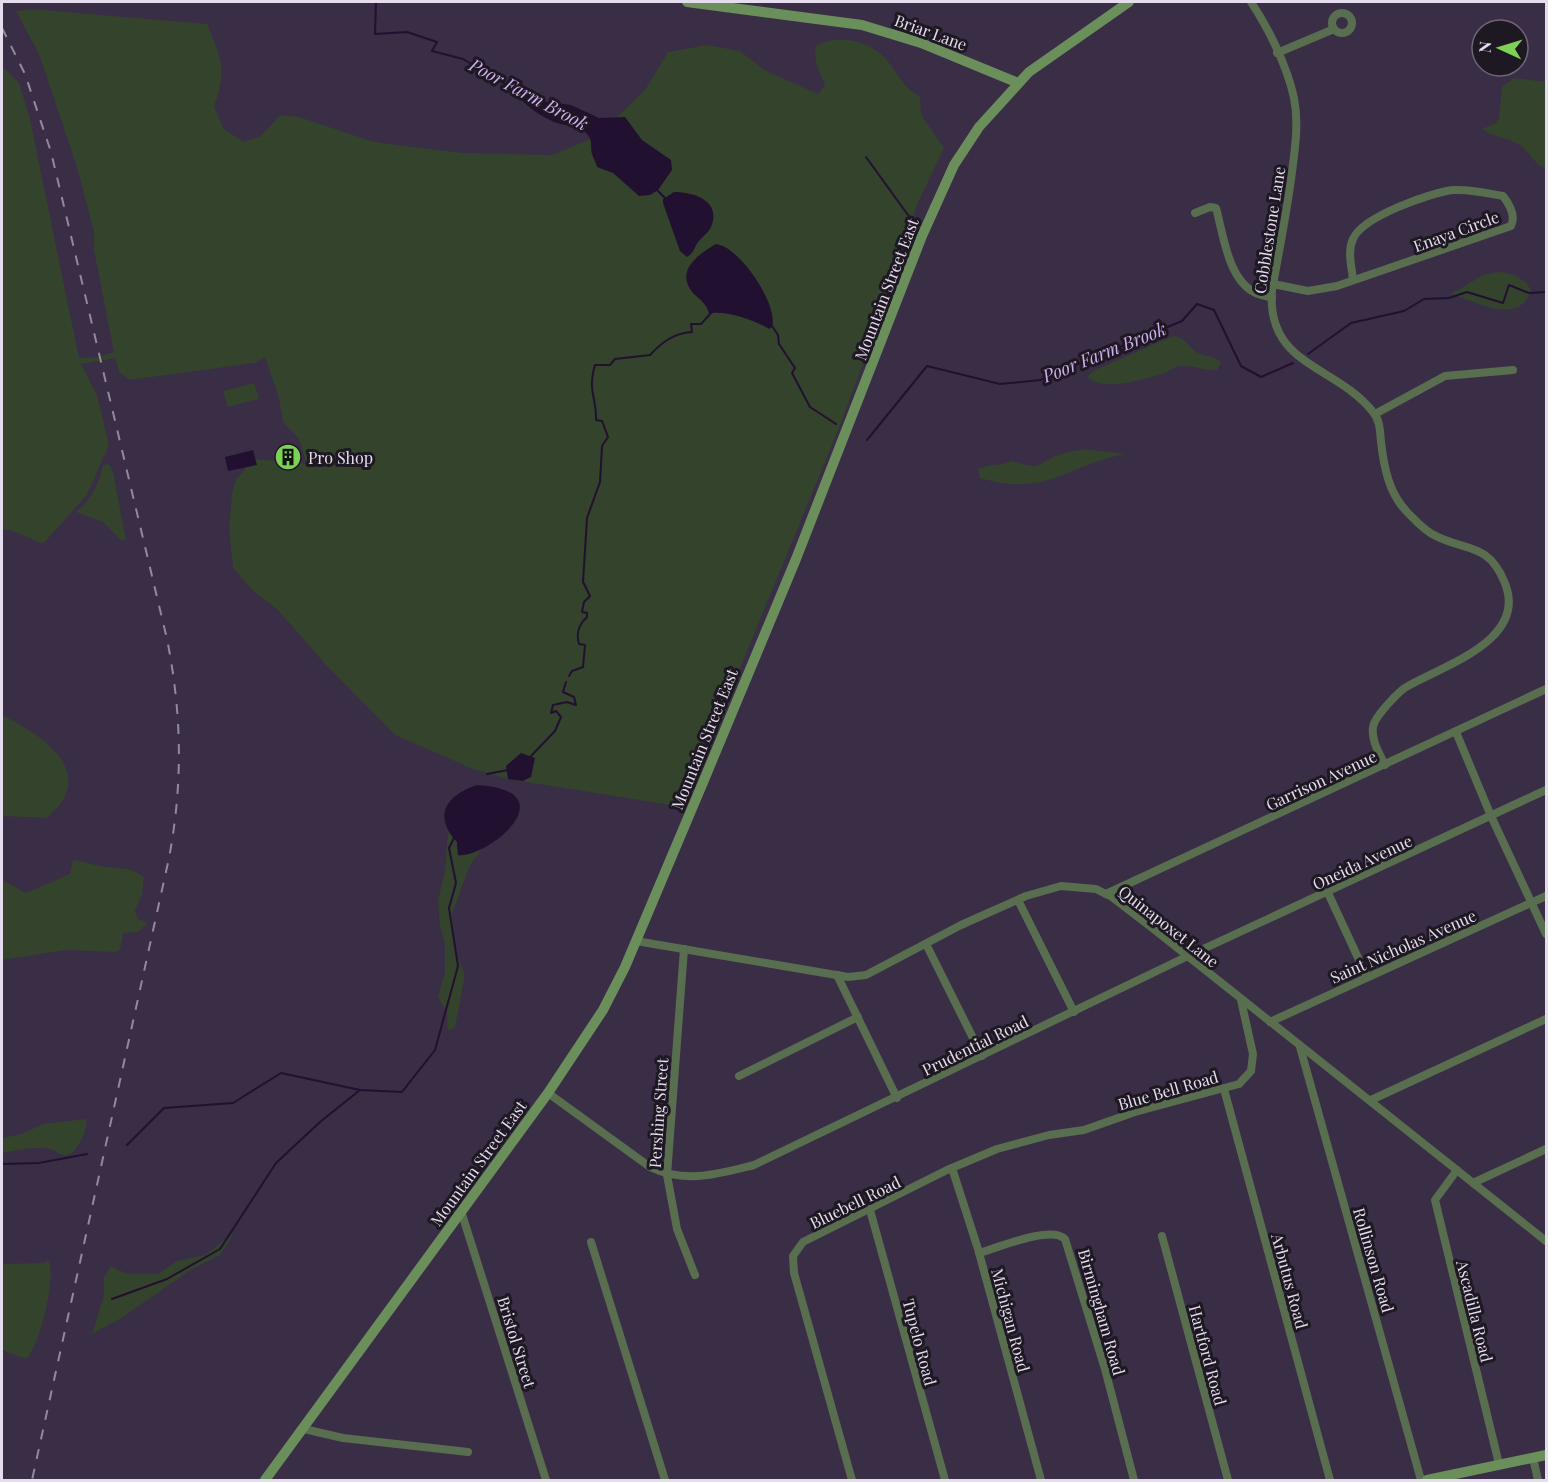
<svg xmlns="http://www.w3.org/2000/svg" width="1548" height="1482" font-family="'Playfair Display',serif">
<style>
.green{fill:#33432c}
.water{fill:#221031}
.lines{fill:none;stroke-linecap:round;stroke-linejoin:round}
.stream{stroke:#221031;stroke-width:2}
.minor{stroke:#586e4e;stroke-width:8}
.secondary{stroke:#6b8f5b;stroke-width:10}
.rail{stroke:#93899d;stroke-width:2;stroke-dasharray:10 10;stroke-linecap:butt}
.labels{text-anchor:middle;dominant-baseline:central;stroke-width:6;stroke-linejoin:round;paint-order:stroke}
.street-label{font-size:16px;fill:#e5dded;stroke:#1e1823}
.poi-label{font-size:16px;fill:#e5dded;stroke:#1e1823;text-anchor:start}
.water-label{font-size:18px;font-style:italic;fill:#cfaeee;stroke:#1e1823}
</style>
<rect width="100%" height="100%" fill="#3a2d46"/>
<g class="green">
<path d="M 31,9 L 207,24 C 222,60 227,69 214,107 L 224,129 L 244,142 L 261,136 L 280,115 L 299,117 L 371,141 L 396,145 L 463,153 L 552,155 L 591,139 L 618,116 L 645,90 L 668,52 L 707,45 L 740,51 L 766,71 L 818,94 L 825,85 L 816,64 L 815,47 C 835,33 868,40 885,58 C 898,72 902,88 920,96 L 921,115 L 944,148 L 917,205 L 876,329 L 839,428 L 683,807 L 508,779 L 473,769 L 395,735 L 325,664 L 277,609 L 252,590 L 233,568 L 229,528 L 232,494 L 236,479 L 246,469 L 242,458 L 307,464 L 299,439 L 283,422 L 279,398 L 265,357 L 255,363 L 130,380 L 119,372 L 115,358 L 81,364 L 97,395 L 109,445 L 87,495 L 43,544 L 10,530 L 2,530 L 2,66 L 19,83 L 30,119 L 79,358 L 98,357 L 114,352 L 94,250 L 94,232 L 77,167 L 39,54 L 16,11 Z"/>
<path d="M 1514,78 L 1546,82 L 1546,169 C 1534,165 1529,150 1518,144 C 1506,137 1495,138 1482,129 L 1496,123 L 1499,118 L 1502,87 Z"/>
<path d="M 1498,272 C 1510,272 1525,278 1531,290 C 1519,328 1474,300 1451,294 L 1483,275 Z"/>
<path d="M 1173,336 C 1186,337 1188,347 1198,353 C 1206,357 1214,355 1221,362 L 1217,370 C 1205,371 1193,365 1181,366 C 1173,367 1166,373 1159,375 C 1140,380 1104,392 1087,377 L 1095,370 Z"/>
<polygon points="254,383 259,399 228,407 223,391"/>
<path d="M 1083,449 L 1126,454 C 1067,465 1046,498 980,478 L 978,469 C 990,464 1000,466 1012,461 C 1046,473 1037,460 1065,453 C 1071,451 1076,451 1083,449 Z"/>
<path d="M 109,464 L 113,472 L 126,539 L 122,541 L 103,522 L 76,512 C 91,501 100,482 103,465 Z"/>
<path d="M 2,715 C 30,729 86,760 63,800 C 59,807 52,812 47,818 L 2,816 Z"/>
<polygon points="448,832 457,842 456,847 466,853 481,850 470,865 452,914 456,953 465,975 455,1027 448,1031 447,1014 438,996 445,973 445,944 440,927 438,901 445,870"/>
<path d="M 73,860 C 85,862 96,866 107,867 C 122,869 133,867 144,878 L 142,894 L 135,911 L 138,919 L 148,923 L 138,932 L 123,933 L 120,950 L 116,952 L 66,950 L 2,960 L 2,880 L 26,893 L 70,874 Z"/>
<path d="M 86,1119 C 88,1129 78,1153 67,1155 C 61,1157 56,1150 50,1149 C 34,1146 17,1150 2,1153 L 2,1138 L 22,1134 L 43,1124 Z"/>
<polygon points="235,1232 220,1255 192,1269 123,1317 92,1334 104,1295 104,1278 111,1266 127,1274 158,1274 177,1261 205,1255"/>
<path d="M 48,1260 C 58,1272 39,1350 26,1359 L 2,1350 L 2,1264 L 44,1263 Z"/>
</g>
<g class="water">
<path d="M 520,87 L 542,101 L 571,105 L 599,118 L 625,117 L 642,140 L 671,160 L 672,170 L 658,190 L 650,195 L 639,196 L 613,173 L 597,167 C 596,162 593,158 592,154 C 590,147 593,141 588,135 C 579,124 566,127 554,122 C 536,114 523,103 510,88 Z"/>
<path d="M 674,192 C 693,192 722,200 711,227 C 708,233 702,237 698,242 C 694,248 694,253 687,257 L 680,251 L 663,203 L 663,199 Z"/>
<path d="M 716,244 C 739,246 779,305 772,327 L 769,329 C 757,321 722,309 709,314 C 707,305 702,301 695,295 C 674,273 695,256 716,244 Z"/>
<polygon points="253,450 257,465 228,471 225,457"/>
<polygon points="521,753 535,758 531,777 523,781 508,779 506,766"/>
<path d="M 477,785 C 570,791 487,859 458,855 L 457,842 C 432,815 447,795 477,785 Z"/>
</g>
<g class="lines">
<g class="stream">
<polyline points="376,2 375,34 407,32 437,42 432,51 463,59 512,88"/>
<polyline points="866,157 913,222"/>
<polyline points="657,190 666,199"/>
<polyline points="772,326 778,335 779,344 795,368 792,373 810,407 836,424"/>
<polyline points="1308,354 1351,323 1404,311 1424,299 1449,298 1467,292 1503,303 1509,285 1529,293 1546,292"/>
<polyline points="867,440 927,366 1000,384 1040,380 1182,321 1197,304 1214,310 1241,366 1261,377 1293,363"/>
<path d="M 569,676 L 572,671 L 583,667 L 585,645 L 579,644 C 576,634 579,624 587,617 L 587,613 L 582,612 L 584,602 L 590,596 L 583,582 L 587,518 L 600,482 L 602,446 L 608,437 L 602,421 L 596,420 C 597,396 587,393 595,365 L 610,365 L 615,359 L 650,355 C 662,342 674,333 692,332 L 691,324 L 701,324 L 712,312"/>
<polyline points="531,756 555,731 561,717 556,711 551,713 553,705 567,702 576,705 574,697 563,692 566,682"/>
<polyline points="487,774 508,770"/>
<polyline points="127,1145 164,1108 233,1103 281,1073 360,1090 402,1092 435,1050 458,966 449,908 456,883 449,848 454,838"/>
<polyline points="2,1164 39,1163 87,1154"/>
<polyline points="112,1299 167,1279 220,1249 276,1163 320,1122 360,1090"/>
</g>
<g class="minor">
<path d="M 1251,2 C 1269,29 1287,66 1294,98 C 1299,123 1295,148 1292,172 C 1287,212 1279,251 1272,290 C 1266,366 1336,365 1373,412 C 1380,420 1380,431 1381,442 C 1384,468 1389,494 1408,513 C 1415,520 1423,529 1432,534 C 1464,552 1487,541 1504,581 C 1530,639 1445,665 1408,686 C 1400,690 1394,698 1388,704 C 1383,710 1374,719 1373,727 C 1371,740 1379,753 1385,765"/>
<circle cx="1342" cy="23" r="10"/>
<polyline points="1277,53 1334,29"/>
<path d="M 1195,213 L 1210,207 L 1216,208 C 1223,233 1228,279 1254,292 C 1259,295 1266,296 1272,298"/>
<path d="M 1273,284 L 1308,291 L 1337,286 L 1511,226 C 1516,216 1510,205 1503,196 C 1488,193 1469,189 1453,190 C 1429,193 1362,217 1353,239 C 1347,252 1352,268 1353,280"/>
<polyline points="1375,414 1445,376 1513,370"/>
<polyline points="1456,732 1491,816 1546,934"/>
<polyline points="1328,893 1367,977"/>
<polyline points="1106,894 1546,689"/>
<polyline points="1018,900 1074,1012"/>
<polyline points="636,941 848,977 866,975 961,925 1026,896 1061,886 1096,889 1112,897 1155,930 1546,1241"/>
<polyline points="926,944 982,1056"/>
<polyline points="684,949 667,1175 677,1229 695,1275"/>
<polyline points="837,975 897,1098"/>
<polyline points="1270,1022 1546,896"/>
<polyline points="1300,1047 1421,1480"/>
<polyline points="739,1076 858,1017"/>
<polyline points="1224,1089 1330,1480"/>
<path d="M 548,1093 L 650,1167 C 685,1184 718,1174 754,1165 L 1188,956 L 1546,790"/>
<polyline points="1371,1100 1546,1019"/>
<polyline points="952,1168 978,1249 1041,1480"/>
<polyline points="1457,1170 1435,1200 1499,1464"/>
<polyline points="1473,1183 1546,1149"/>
<polyline points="870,1210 945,1480"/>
<polyline points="461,1211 546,1480"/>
<polyline points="1162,1236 1228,1480"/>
<polyline points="591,1242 665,1480"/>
<path d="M 979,1253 C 997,1248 1051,1225 1065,1239 L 1105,1369 L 1134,1480"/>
<polyline points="304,1429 343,1438 468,1452"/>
<polyline points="1533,1458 1538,1480"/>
<polyline points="852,1480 794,1273 793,1256 803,1242 947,1170 997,1149 1049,1135 1084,1130 1135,1112 1239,1084 1251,1071 1253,1054 1241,1000"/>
</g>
<g class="secondary">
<polyline points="687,2 862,25 921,43 1018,83"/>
<polyline points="265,1480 548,1093 603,1010 625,967 704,780 796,559 922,236 954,165 979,127 1029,72 1129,2"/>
<polyline points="1427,1480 1546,1455"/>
</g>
<path class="rail" d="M 2,28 L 25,74 L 51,152 L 167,639 C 182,714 183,784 169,858 L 32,1480"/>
</g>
<defs>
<symbol id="building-disc" viewBox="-11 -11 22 22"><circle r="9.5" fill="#7dd154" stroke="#1e1823"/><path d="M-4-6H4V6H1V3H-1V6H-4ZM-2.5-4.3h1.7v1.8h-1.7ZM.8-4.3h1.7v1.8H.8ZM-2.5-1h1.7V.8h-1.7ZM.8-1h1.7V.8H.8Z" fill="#111"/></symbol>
</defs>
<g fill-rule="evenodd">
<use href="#building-disc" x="273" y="442" width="30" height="30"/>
</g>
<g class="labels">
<g class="street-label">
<text transform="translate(931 32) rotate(20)">Briar Lane</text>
<text transform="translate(1269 230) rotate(-81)">Cobblestone Lane</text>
<text transform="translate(1456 231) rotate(-20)">Enaya Circle</text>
<text transform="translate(886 289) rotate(-69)">Mountain Street East</text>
<text transform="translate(704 739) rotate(-68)">Mountain Street East</text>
<text transform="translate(1321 780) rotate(-25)">Garrison Avenue</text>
<text transform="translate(1362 862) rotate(-25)">Oneida Avenue</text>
<text transform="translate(1169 926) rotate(38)">Quinapoxet Lane</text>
<text transform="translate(1403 946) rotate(-24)">Saint Nicholas Avenue</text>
<text transform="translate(975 1045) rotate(-26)">Prudential Road</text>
<text transform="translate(1168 1090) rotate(-16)">Blue Bell Road</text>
<text transform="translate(658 1113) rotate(-86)">Pershing Street</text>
<text transform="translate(478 1163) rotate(-54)">Mountain Street East</text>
<text transform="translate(855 1202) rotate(-26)">Bluebell Road</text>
<text transform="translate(1374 1260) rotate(74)">Rollinson Road</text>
<text transform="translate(1290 1281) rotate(75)">Arbutus Road</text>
<text transform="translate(1475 1311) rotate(76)">Ascadilla Road</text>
<text transform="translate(1102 1312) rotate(74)">Birmingham Road</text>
<text transform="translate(1011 1320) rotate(75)">Michigan Road</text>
<text transform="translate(517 1342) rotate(73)">Bristol Street</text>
<text transform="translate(920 1342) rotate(75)">Tupelo Road</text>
<text transform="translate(1208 1355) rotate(75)">Hartford Road</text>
</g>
<g class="poi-label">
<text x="308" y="457">Pro Shop</text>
</g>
<g class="water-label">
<text transform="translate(529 94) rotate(28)">Poor Farm Brook</text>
<text transform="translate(1104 352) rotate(-22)">Poor Farm Brook</text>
</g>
</g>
<rect width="1548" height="1482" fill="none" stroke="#e5dded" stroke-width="6"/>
<g transform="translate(1500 48) rotate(274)"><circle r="28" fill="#1e1823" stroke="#6e6774" stroke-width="1.5"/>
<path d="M0-4.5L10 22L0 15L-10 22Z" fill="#7dd154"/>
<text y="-9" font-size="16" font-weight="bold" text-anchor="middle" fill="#e5dded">N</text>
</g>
</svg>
